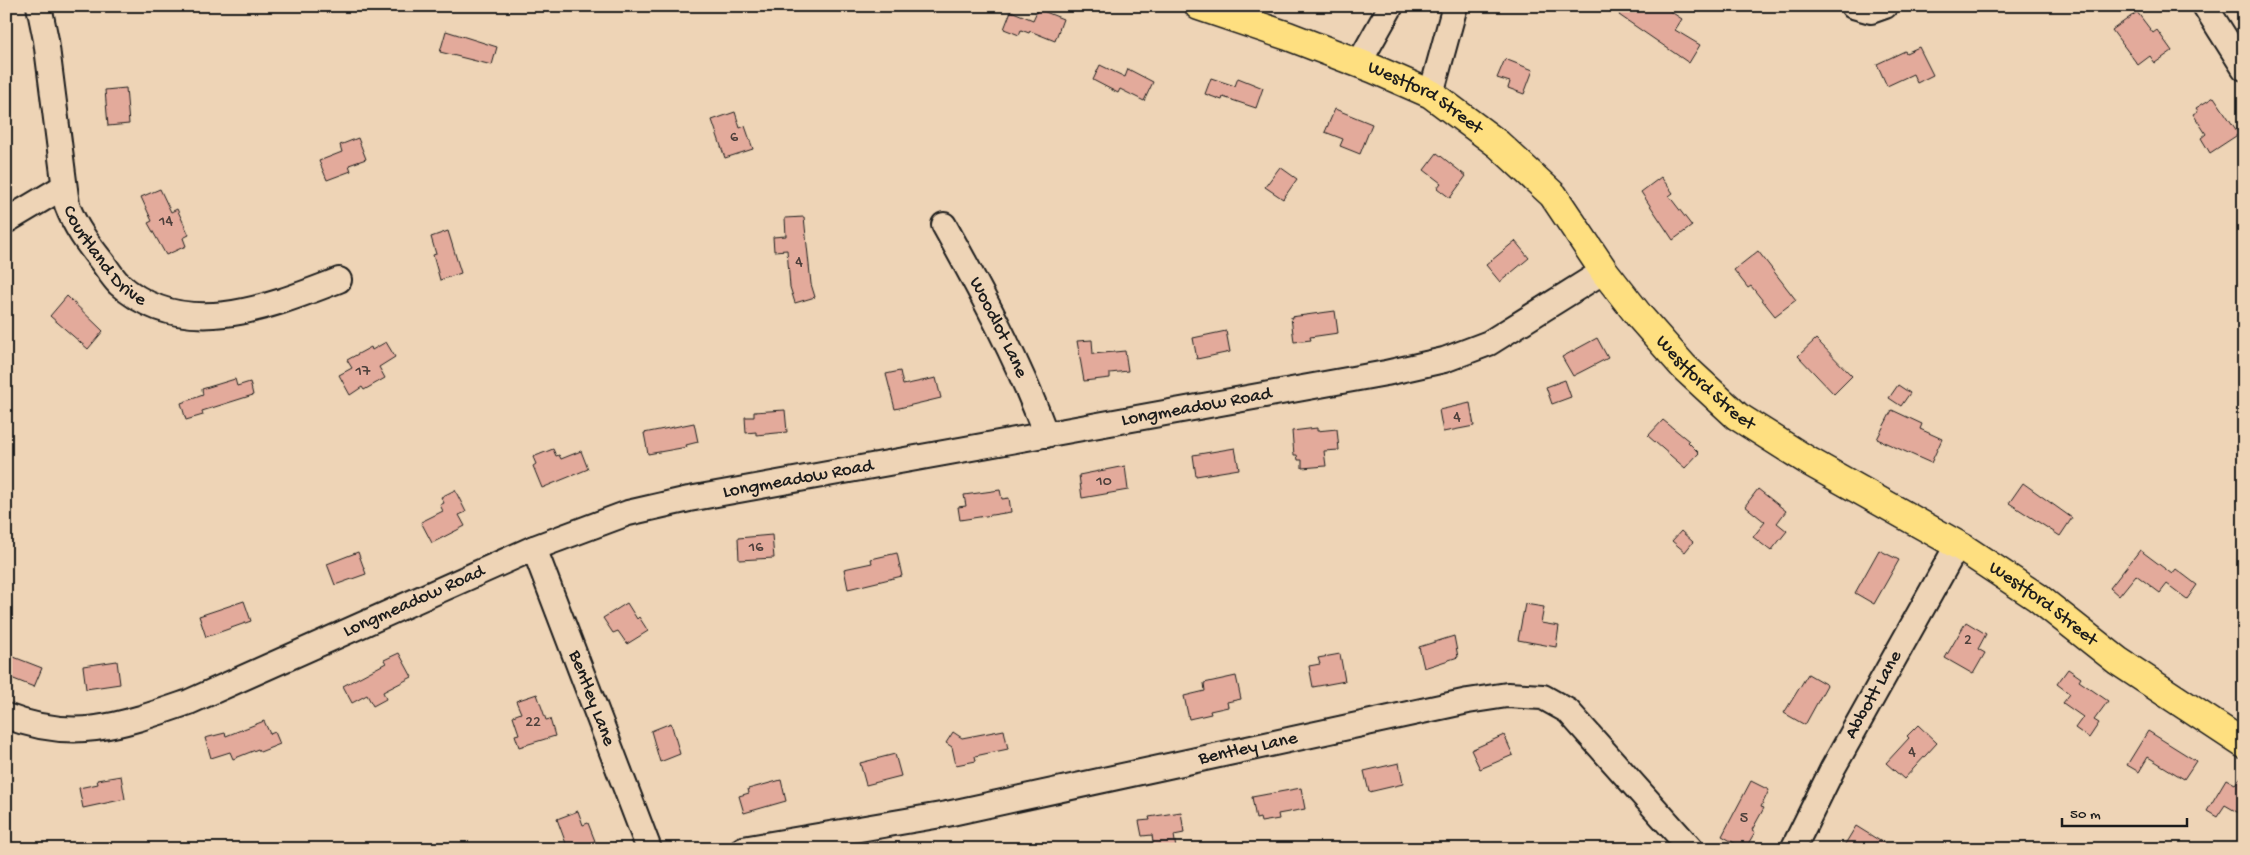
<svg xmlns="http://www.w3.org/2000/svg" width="2250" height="855" font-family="'Gochi Hand',sans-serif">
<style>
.building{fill:#e3aa9b;stroke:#1c1c1c}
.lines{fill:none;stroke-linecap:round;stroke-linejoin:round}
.minor-casing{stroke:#1c1c1c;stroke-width:28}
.major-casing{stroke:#1c1c1c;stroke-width:31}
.minor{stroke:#eed4b6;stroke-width:24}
.major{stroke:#fedf80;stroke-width:28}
.labels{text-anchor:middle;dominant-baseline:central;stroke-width:4;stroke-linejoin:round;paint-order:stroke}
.number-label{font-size:16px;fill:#4e403c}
.street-label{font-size:19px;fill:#1c1c1c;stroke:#eed4b6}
</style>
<rect width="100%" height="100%" fill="#eed4b6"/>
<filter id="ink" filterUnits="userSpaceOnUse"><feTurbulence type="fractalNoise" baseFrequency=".02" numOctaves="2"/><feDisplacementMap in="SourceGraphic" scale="10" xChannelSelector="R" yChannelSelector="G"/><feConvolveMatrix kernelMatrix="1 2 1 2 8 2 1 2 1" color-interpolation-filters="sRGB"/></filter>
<g filter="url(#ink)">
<g class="building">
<polygon points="1624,6 1662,6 1682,19 1675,30 1700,45 1689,63 1619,15"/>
<polygon points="1038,9 1063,19 1055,41 1030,31 1029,33 1021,30 1019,35 1004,29 1011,11 1033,20"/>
<polygon points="2137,12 2153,33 2157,30 2172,51 2155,63 2150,56 2138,65 2112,30"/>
<polygon points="446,31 497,47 492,65 440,52"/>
<polygon points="1919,47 1933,75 1917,83 1913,74 1887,86 1877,64 1905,51 1906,53"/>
<polygon points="1505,59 1533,70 1524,94 1508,88 1510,82 1497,78"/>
<polygon points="1100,65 1125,77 1128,69 1153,82 1144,101 1120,89 1118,93 1093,80"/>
<polygon points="1211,78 1235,86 1238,78 1263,88 1256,108 1223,97 1222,100 1205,94"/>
<polygon points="126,88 129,124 108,126 105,90"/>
<polygon points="2214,97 2239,134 2210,153 2201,138 2206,134 2193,114 2198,111 2196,108"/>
<polygon points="1335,109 1372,124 1360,154 1340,146 1343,139 1325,132"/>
<polygon points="735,112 740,128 745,126 753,149 725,158 712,120"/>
<polygon points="358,138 366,159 349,165 351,171 327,180 319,161 342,152 340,145"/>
<polygon points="1437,153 1466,176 1450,198 1437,188 1441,183 1424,170"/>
<polygon points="1280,167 1297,179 1283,199 1265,187"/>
<polygon points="1661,177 1673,193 1669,196 1692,226 1673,240 1641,192"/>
<polygon points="160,189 171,212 177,209 189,235 183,238 186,246 166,255 148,223 152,221 141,197"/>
<polygon points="804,217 811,284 815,297 795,303 790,287 787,250 774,251 773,237 786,236 785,218"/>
<polygon points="448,231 461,273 440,280 433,255 436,254 431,237"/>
<polygon points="1515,241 1529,258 1500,282 1486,265"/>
<polygon points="1758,251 1796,300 1775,316 1751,286 1748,288 1734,270"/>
<polygon points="67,296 103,331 88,349 50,316"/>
<polygon points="1335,311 1338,333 1310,337 1311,340 1294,342 1291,317"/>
<polygon points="1226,331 1230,352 1197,359 1193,338"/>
<polygon points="1597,338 1608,358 1573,376 1562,357"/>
<polygon points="1816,339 1852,376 1834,394 1798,356"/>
<polygon points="1092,340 1093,354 1125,351 1128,371 1110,373 1110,378 1084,381 1077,341"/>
<polygon points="386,342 395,357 379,367 385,378 364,390 362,387 350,395 339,375 352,368 347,360 371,347 372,350"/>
<polygon points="900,371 903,385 936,378 941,398 895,409 886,374"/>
<polygon points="235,379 237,386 250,382 253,395 202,411 203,415 186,420 181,403 203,395 202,389"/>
<polygon points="1565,380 1571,397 1552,404 1546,387"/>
<polygon points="1898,385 1910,393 1901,406 1889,398"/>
<polygon points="1470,403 1474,426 1443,432 1439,410"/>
<polygon points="785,410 787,432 756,435 756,432 746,433 745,417 754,417 754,412"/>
<polygon points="1892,410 1922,424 1920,429 1942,439 1931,463 1877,439"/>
<polygon points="1663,420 1689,441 1688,442 1699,453 1685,468 1648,436"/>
<polygon points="694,423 698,442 686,445 687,447 648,454 644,433"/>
<polygon points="1317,428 1317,431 1337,429 1339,450 1324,451 1326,466 1302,468 1302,460 1298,460 1297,455 1294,455 1292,431"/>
<polygon points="1235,448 1239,469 1196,476 1193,455"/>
<polygon points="553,449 556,456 559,455 561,459 581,451 588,469 542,488 533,466 536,464 533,457"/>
<polygon points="1125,466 1128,490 1082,498 1079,475"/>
<polygon points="2023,483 2072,518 2060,536 2009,503"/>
<polygon points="1758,489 1786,511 1777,523 1787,531 1771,551 1753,537 1765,522 1745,506"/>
<polygon points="455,490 466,512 459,515 465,526 432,543 421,522 443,511 440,505 444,503 441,497"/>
<polygon points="1000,490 1002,499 1009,498 1011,512 960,520 958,507 966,506 964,495"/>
<polygon points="1681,531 1693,542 1685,552 1672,541"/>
<polygon points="772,535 774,558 739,560 738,538"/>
<polygon points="1879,550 1899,560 1874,604 1855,593"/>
<polygon points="2140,550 2172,574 2176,569 2197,585 2187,599 2167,584 2160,593 2136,575 2119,596 2110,588"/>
<polygon points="358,552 366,574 335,585 327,564"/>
<polygon points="897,553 902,576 848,589 844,569 872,563 871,559"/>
<polygon points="244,601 251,621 206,637 199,616"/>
<polygon points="627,603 637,619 639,617 648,631 627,644 618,631 613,633 603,618"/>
<polygon points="1525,604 1544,607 1541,623 1559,626 1556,647 1518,640"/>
<polygon points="1966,622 1986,634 1978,649 1985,653 1973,674 1945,658"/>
<polygon points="1454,636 1458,657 1424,668 1419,647"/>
<polygon points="399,653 412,677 383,692 386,699 373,706 367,695 352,703 343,686 386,663 384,660"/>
<polygon points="6,654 42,668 34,687 6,676"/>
<polygon points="1340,654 1345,681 1313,687 1309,666 1320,664 1318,658"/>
<polygon points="117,661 120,684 86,689 83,666"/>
<polygon points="2068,669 2081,678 2079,681 2108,701 2094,720 2099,723 2089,738 2075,728 2083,717 2063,703 2070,694 2057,684"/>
<polygon points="1808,674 1827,685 1805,725 1784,713"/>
<polygon points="1236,676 1241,699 1227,702 1228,707 1210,711 1211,714 1189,719 1184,696 1205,691 1204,683"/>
<polygon points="537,694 546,720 550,719 555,736 519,747 515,735 519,734 513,716 521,713 516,701"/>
<polygon points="264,721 270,734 275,732 280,744 260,752 258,749 233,759 230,752 211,758 205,738 225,733 226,736"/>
<polygon points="671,723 680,754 660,762 651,731"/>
<polygon points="1918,725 1937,743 1904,779 1886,763 1909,738 1907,736"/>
<polygon points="1004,730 1008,749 975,756 976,761 956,765 952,747 946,743 953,732 962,738"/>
<polygon points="2148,731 2196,761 2184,779 2148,757 2139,772 2127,765"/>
<polygon points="1504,735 1513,755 1480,769 1471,750"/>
<polygon points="895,754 901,776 866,785 860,763"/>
<polygon points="1399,763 1403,784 1369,792 1364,771"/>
<polygon points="2244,773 2244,816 2225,805 2217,817 2207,811 2226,779 2235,784"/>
<polygon points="121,776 125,799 83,808 79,788 98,784 97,780"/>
<polygon points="781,780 786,801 744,813 739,796 749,793 748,789"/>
<polygon points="1751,781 1769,790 1761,807 1764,808 1752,830 1755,832 1745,849 1722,836"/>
<polygon points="1301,788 1305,809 1278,814 1279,819 1261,822 1260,818 1256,819 1252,797"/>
<polygon points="578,811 583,825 588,823 595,841 574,849 568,849 557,819"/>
<polygon points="1181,812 1184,833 1174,835 1176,849 1154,849 1152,835 1142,836 1139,821 1150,820 1149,817"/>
<polygon points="1856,826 1893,849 1842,849"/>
</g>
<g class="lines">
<defs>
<g id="minor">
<path id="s1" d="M 39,6 L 46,40 L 67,205 C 75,227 88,244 103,263 C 108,270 113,278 119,284 C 183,342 269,307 339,280"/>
<polyline points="1853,6 1871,11 1885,6"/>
<polyline points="2205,6 2244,68"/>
<polyline points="1359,63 1391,6"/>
<polyline points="1431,94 1455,6"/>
<polyline points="6,221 63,187"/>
<path id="s2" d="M 944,225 C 982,293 1019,362 1046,435"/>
<path id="s3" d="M 534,548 L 649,849"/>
<path id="s4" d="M 6,716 C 75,743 122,725 189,702 L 534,548 L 628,513 L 689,499 L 1386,373 L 1444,360 L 1489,343 L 1604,271"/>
<path id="s5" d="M 743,849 L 947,814 L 1468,701 L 1507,695 L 1543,697 L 1568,711 L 1691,849"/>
<path id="s6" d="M 1793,849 L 1833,768 L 1958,544"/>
</g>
<g id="major">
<path id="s7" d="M 1199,6 L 1288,36 L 1374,69 L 1431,94 L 1498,144 L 1553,195 L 1604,271 L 1640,317 L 1684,367 L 1737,416 L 1810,462 L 1963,548 L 2037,597 L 2118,661 L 2244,744"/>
</g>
</defs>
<use href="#minor" class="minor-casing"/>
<use href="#major" class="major-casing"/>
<use href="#minor" class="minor"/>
<use href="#major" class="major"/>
</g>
</g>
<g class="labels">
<g class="number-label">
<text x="734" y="138">6</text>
<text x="166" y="222">14</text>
<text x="799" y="263">4</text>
<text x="363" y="372">17</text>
<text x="1457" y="418">4</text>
<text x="1104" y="482">10</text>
<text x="756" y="548">16</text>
<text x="1968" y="641">2</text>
<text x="533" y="723">22</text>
<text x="1912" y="753">4</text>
<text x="1744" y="819">5</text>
</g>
<g class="street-label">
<text stroke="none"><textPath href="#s7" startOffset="245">Westford Street</textPath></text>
<text stroke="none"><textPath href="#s1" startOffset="265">Courtland Drive</textPath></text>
<text stroke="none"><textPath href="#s2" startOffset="116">Woodlot Lane</textPath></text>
<text stroke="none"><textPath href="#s7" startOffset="650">Westford Street</textPath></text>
<text stroke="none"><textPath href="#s4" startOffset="1245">Longmeadow Road</textPath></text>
<text stroke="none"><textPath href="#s4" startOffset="840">Longmeadow Road</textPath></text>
<text stroke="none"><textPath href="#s4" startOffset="435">Longmeadow Road</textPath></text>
<text stroke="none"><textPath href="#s7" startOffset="1055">Westford Street</textPath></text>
<text stroke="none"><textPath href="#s6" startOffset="174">Abbott Lane</textPath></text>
<text stroke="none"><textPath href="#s3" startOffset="161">Bentley Lane</textPath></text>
<text stroke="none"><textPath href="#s5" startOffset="515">Bentley Lane</textPath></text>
</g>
</g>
<rect width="2250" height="855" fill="none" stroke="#eed4b6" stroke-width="25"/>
<rect x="12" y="12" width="2225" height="830" fill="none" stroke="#1c1c1c" stroke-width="2" filter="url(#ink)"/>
<path d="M2062 818v8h125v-8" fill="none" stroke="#1c1c1c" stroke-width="2.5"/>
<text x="2070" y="818" font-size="15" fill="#1c1c1c" stroke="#eed4b6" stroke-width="4" paint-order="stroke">50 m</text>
</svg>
